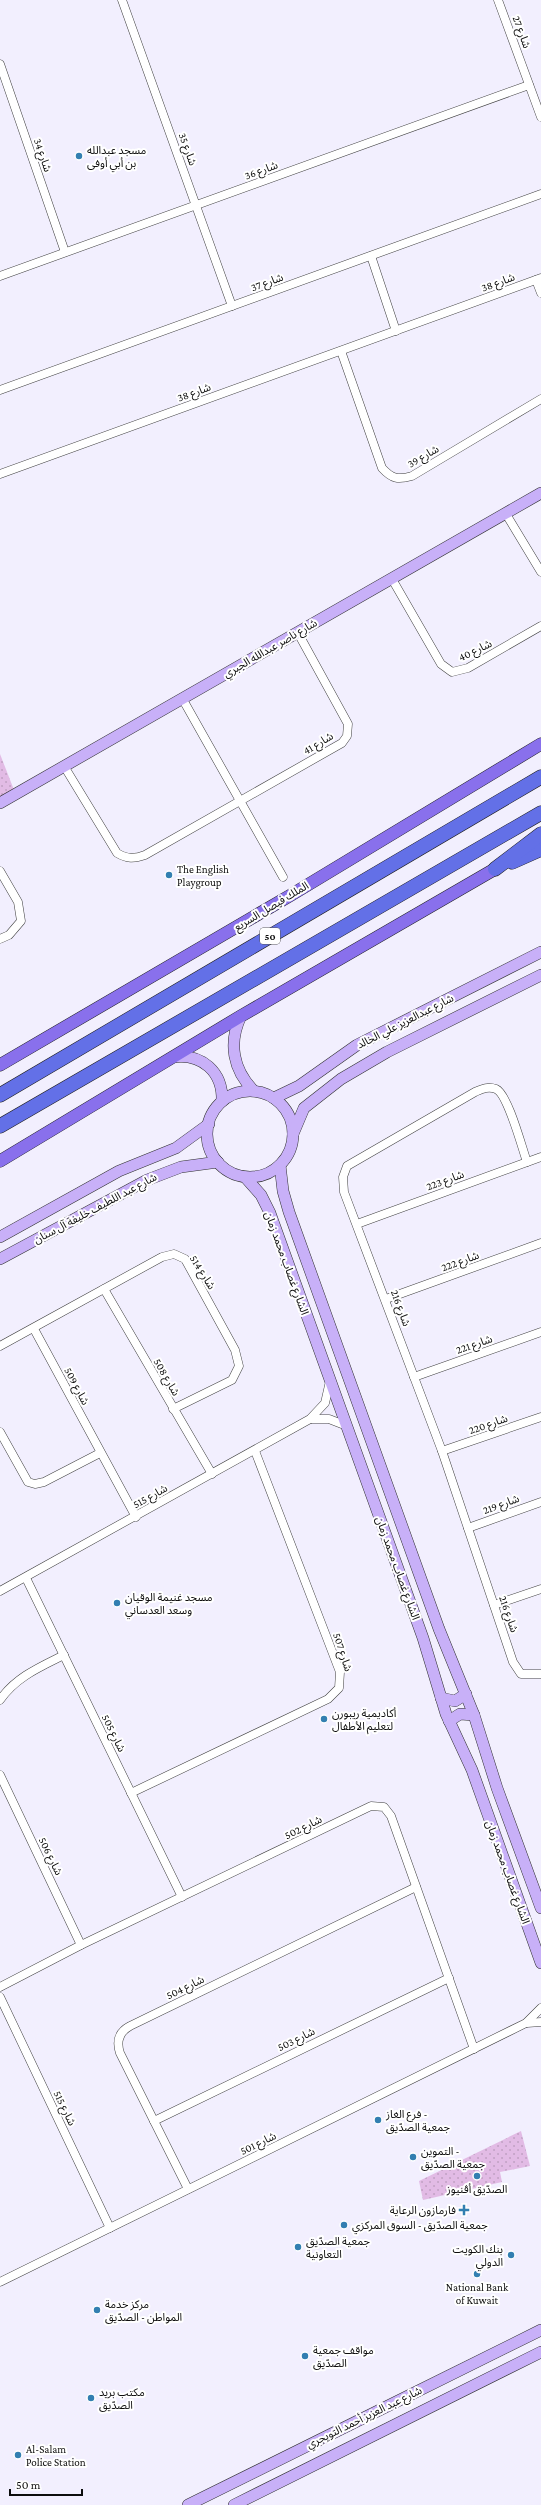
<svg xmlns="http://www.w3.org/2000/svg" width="541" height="2505" font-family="'Crimson Pro','Noto Sans Arabic',serif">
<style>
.park{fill:url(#park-dots)}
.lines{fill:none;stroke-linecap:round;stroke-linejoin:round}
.street-casing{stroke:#404040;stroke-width:9}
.secondary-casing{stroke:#2f2f2f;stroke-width:12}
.primary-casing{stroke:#1e1e1e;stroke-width:13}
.highway-casing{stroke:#1e1e1e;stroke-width:15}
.street{stroke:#fff;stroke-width:8}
.secondary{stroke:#c8b0f8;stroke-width:11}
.primary{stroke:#8970ec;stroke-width:12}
.highway{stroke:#6370e7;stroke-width:14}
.poi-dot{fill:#327fb1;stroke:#fff;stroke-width:1.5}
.labels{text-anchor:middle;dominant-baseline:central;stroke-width:4;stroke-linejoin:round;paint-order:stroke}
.shield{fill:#fff;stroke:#565656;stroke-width:1}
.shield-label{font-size:10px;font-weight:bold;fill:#0d0d0d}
.street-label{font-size:11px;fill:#0d0d0d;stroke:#fff}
.poi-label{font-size:11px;fill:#0d0d0d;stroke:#fff;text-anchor:start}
</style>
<defs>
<pattern id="park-dots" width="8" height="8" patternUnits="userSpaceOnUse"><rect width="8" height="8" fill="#e2bbe5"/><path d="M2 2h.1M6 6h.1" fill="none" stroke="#c1a0c3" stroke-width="1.8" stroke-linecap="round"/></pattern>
</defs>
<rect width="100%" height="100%" fill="#f2effe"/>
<g class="park">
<polygon points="0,754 14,790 0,799"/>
<polygon points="521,2131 530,2166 500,2172 502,2182 423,2200 419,2181"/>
</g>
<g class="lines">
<defs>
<g id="street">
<polyline points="122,0 232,306"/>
<polyline points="498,0 541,117"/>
<polyline points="0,64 65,252"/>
<polyline points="371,256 396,331"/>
<polyline points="0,276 529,85"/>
<polyline points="536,280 541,293"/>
<path d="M 341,351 L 382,468 C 392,479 398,480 412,476 L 541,399"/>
<polyline points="0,390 541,194"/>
<polyline points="0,474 541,278"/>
<polyline points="506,514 541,572"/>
<polyline points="392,579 441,664 452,672 468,668 541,626"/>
<polyline points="182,698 283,877"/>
<path d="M 64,766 L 117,853 C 127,859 134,859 145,855 L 342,743 L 347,736 L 348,724 L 298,633"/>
<polyline points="0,871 18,902 21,921 9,935 0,939"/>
<path d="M 527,1162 C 522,1148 508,1094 496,1089 C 488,1086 482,1089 475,1092 L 347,1166 L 343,1177 L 344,1192 L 442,1451 L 513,1662 L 521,1674 L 541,1674"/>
<polyline points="357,1224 541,1157"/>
<polyline points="104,1289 212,1474"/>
<polyline points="386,1299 541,1243"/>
<polyline points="34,1329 136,1517"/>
<polyline points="0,1346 162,1257 174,1254 185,1259 235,1350 239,1366 232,1380 173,1409"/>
<polyline points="414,1377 541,1332"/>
<polyline points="311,1419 329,1419 347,1426"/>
<polyline points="0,1432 28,1482 35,1484 44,1482 100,1453"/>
<polyline points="442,1451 541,1417"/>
<polyline points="468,1528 541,1502"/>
<polyline points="26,1578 182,1897"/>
<polyline points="0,1591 310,1419 325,1403 330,1381"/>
<polyline points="494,1605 541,1589"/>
<path d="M 0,1700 C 16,1677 40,1667 64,1655"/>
<polyline points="0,1775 81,1945"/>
<polyline points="131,1793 328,1699 339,1688 340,1672 255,1451"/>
<polyline points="0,1987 81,1945 371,1806 384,1807 391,1816 474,2049"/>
<polyline points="0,1997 110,2228"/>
<polyline points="527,2023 541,2022"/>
<polyline points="154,2121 449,1978"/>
<path d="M 188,2189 L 120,2053 C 116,2041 119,2032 130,2026 L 416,1887"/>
<polyline points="0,2282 526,2023 541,2008"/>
</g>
<g id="secondary">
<polyline points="0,803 541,493"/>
<path d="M 241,1016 C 228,1043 233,1070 254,1091"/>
<path d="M 173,1057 C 202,1053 223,1072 222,1101"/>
<circle cx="250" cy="1134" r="43"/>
<polyline points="274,1098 299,1086 357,1045 541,952"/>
<polyline points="293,1134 304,1108 341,1079 387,1052 541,975"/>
<polyline points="280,1165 283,1191 289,1212 439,1629 474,1715 497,1788 541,1908"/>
<polyline points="245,1177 261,1195 270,1213 423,1638 446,1714 472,1770 541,1963"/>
<polyline points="0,1237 119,1171 176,1148 209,1124"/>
<polyline points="0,1259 147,1180 181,1167 218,1162"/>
<polyline points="441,1698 455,1701 466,1694"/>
<polyline points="449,1721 460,1714 474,1715"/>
<polyline points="188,2505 541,2330"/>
<polyline points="234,2505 541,2352"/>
</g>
<g id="primary">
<polyline points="0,1065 291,895 541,744"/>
<polyline points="0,1161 241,1016 495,869"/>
</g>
<g id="highway">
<polyline points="512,862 541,849"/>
<polyline points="495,869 541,834"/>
<polyline points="0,1095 541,777"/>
<polyline points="0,1126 541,813"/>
</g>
</defs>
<use href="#street" class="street-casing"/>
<use href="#secondary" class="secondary-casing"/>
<use href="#primary" class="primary-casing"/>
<use href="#highway" class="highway-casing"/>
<use href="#street" class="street"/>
<use href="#secondary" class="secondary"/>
<use href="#primary" class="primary"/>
<use href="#highway" class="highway"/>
</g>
<g class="poi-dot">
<circle cx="79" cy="156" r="4"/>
<circle cx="169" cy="875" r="4"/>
<circle cx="117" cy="1603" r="4"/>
<circle cx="324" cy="1719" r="4"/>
<circle cx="378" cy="2120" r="4"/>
<circle cx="413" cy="2157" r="4"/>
<circle cx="477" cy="2176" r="4"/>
<path d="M462 2204h4v4h4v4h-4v4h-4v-4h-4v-4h4z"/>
<circle cx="344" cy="2225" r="4"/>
<circle cx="298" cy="2247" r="4"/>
<circle cx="511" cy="2255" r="4"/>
<circle cx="477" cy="2274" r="4"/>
<circle cx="97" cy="2310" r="4"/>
<circle cx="305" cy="2356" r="4"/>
<circle cx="91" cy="2398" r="4"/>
<circle cx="18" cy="2455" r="4"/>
</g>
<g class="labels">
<rect class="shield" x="260" y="928" width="20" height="16" rx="3"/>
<g class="shield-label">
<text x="270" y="936">50</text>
</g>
<g class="street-label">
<text transform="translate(522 32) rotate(70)">شارع 27</text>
<text transform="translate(188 149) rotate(70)">شارع 35</text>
<text transform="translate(43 155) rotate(71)">شارع 34</text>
<text transform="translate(261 170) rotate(-20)">شارع 36</text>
<text transform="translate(267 282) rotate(-20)">شارع 37</text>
<text transform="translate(498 282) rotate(-20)">شارع 38</text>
<text transform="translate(194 392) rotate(-20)">شارع 38</text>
<text transform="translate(423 456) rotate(-30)">شارع 39</text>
<text transform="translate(270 648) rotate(-30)">شارع ناصر عبدالله الجبري</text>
<text transform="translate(475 650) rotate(-26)">شارع 40</text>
<text transform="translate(318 743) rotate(-31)">شارع 41</text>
<text transform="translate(271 906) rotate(-31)">الملك فيصل السريع</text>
<text transform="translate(405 1021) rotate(-27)">شارع عبدالعزيز علي الخالد</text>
<text transform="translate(445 1180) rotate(-20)">شارع 223</text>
<text transform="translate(95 1208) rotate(-28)">شارع عبد اللطيف خليفة آل سنان</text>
<text transform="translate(460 1261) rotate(-20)">شارع 222</text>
<text transform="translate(287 1263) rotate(70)">الشارع غصاب محمد زمان</text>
<text transform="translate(203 1272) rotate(58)">شارع 514</text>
<text transform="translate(401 1308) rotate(70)">شارع 216</text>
<text transform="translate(474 1344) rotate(-19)">شارع 221</text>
<text transform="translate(167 1377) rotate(60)">شارع 508</text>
<text transform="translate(77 1386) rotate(62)">شارع 509</text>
<text transform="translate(488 1424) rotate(-19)">شارع 220</text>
<text transform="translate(150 1496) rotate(-29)">شارع 515</text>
<text transform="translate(501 1504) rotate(-20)">شارع 219</text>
<text transform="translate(398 1568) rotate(70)">الشارع غصاب محمد زمان</text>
<text transform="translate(509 1614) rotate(71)">شارع 216</text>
<text transform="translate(343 1652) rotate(72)">شارع 507</text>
<text transform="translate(114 1733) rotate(64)">شارع 505</text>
<text transform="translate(303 1827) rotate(-26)">شارع 502</text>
<text transform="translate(51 1856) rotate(64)">شارع 506</text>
<text transform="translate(508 1872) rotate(70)">الشارع غصاب محمد زمان</text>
<text transform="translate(185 1987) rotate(-26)">شارع 504</text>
<text transform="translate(296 2039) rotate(-26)">شارع 503</text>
<text transform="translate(65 2108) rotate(64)">شارع 515</text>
<text transform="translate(258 2143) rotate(-26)">شارع 501</text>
<text transform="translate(364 2417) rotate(-26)">شارع عبد العزيز أحمد التويجري</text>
</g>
<g class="poi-label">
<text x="87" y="150">مسجد عبدالله<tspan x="87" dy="13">بن أبي أوفى</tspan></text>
<text x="177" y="869">The English<tspan x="177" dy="13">Playgroup</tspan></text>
<text x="125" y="1597">مسجد غنيمة الوقيان<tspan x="125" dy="13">وسعد العدساني</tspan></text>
<text x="332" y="1713">أكاديمية ريبورن<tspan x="332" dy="13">لتعليم الأطفال</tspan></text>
<text x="386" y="2114">فرع الغاز -<tspan x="386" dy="13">جمعية الصدّيق</tspan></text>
<text x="421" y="2151">التموين -<tspan x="421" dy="13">جمعية الصدّيق</tspan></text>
<text x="477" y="2189" text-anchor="middle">الصدّيق أڤنيوز</text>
<text x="456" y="2210" text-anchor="end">فارمازون الرعاية</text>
<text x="352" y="2225">جمعية الصدّيق - السوق المركزي</text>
<text x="306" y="2241">جمعية الصدّيق<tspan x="306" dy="13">التعاونية</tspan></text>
<text x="503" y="2249" text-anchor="end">بنك الكويت<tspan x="503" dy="13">الدولي</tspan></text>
<text x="477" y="2287" text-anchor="middle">National Bank<tspan x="477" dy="13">of Kuwait</tspan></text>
<text x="105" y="2304">مركز خدمة<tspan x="105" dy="13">المواطن - الصدّيق</tspan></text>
<text x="313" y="2350">مواقف جمعية<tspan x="313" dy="13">الصدّيق</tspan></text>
<text x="99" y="2392">مكتب بريد<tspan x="99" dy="13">الصدّيق</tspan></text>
<text x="26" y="2449">Al-Salam<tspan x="26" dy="13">Police Station</tspan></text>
</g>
</g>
<path d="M10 2489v6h72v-6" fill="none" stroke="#0d0d0d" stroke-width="2"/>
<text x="16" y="2489" font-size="12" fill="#0d0d0d" stroke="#ffffff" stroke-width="3" paint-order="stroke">50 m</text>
</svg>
